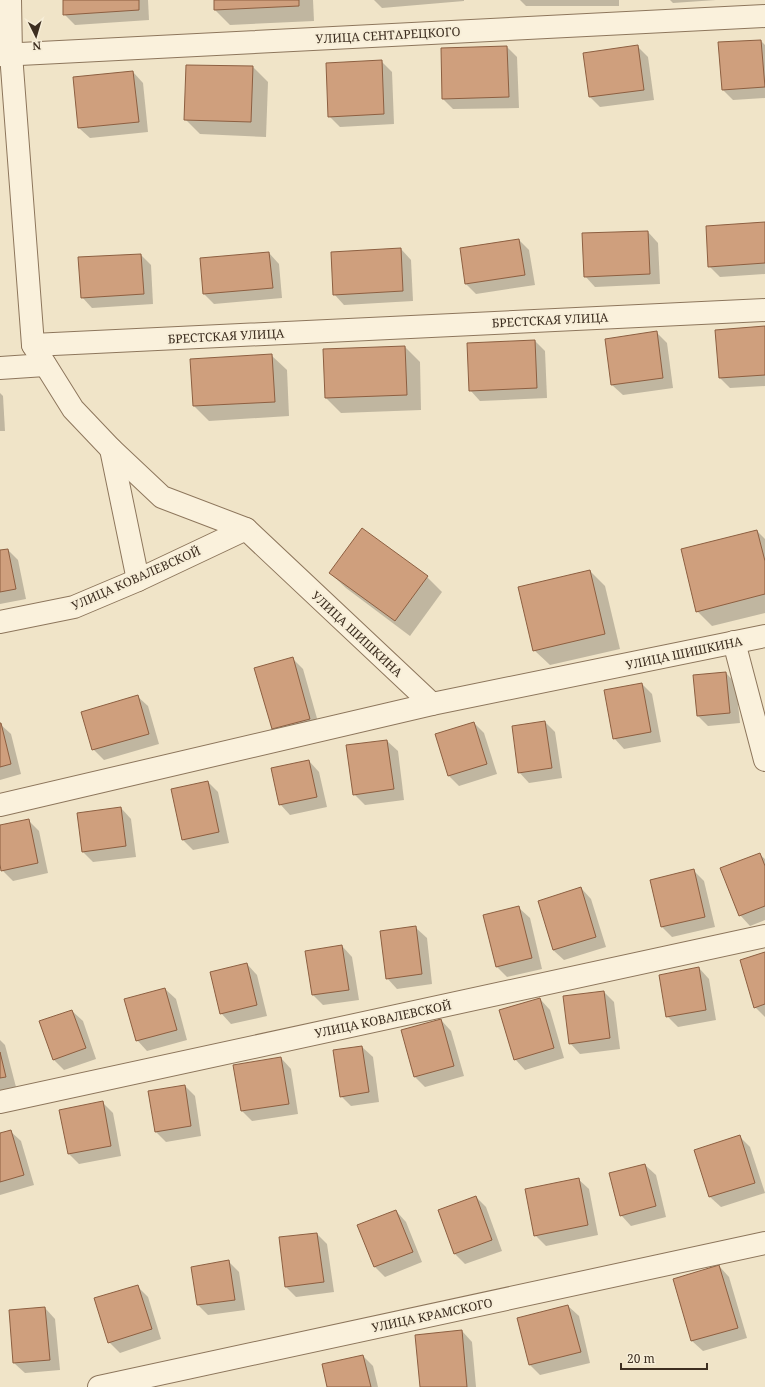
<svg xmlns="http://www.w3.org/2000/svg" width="765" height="1387" font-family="'Noto Serif',serif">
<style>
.shadow{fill:#0003}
.building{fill:#cf9f7d;stroke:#8d5f41}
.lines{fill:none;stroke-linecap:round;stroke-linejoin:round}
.minor-casing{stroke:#8d765c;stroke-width:24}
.minor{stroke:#faf1dc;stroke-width:22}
.labels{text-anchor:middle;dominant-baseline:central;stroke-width:4;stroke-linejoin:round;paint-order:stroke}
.street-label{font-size:12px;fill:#3d2e20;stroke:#f7eed8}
</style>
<rect width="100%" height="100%" fill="#f0e4c8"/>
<g class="shadow">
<polygon points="64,0 148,0 149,20 75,25 64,14"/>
<polygon points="215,0 313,0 314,21 230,25 215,10"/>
<polygon points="374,0 464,0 464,1 382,8"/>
<polygon points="520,0 619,0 619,6 526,6"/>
<polygon points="670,0 716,0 673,3"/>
<polygon points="761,41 765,45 765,98 733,100 723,90"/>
<polygon points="637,46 648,57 654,100 600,107 590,97"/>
<polygon points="507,47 517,57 519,108 453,109 443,99 442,48"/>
<polygon points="381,61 392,72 394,124 340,127 329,116"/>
<polygon points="253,67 268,82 266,137 200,134 185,119"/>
<polygon points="133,72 143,83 148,132 90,138 79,128 74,78"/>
<polygon points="765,223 765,274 720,277 709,266"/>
<polygon points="648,232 658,243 660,284 595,287 585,276"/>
<polygon points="519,240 529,250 535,285 476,294 466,284"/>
<polygon points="401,249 411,260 413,301 344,305 334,294"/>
<polygon points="269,253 279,264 282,298 214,304 204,294"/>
<polygon points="141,255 151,265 153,304 92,308 82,297"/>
<polygon points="765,327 765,386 730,388 720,378 716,331"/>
<polygon points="656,332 667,343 673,388 623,395 612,385"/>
<polygon points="535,341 545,351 547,398 480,401 470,390"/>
<polygon points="405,347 420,362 421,410 341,413 326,398"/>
<polygon points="271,355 287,370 289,416 209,421 194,406"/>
<polygon points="0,393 3,396 5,431 0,431"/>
<polygon points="363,530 427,577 442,592 410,636 346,588 330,573"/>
<polygon points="757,531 765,539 765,613 712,626 697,611"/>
<polygon points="8,550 18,560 26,599 0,604 0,551"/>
<polygon points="590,571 605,586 620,649 550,665 534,650"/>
<polygon points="292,658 303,669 320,729 283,739 272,729 255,668"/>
<polygon points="726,673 736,684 740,723 708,726 698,716"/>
<polygon points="642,684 652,694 661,742 624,749 614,738"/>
<polygon points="137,696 148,706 159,744 104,760 93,749"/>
<polygon points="545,722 555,732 562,778 529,783 519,772"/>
<polygon points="474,723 484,733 497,774 459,786 449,776"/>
<polygon points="0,724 11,734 21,774 0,780"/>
<polygon points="387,741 398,751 404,800 365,805 354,794"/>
<polygon points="309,761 319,772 327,807 290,815 280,804"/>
<polygon points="208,782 218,792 229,843 193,850 183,840"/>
<polygon points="121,808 131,819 136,857 93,862 83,852"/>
<polygon points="28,820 39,831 48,873 13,881 2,870 0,859 0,826"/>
<polygon points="759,854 765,859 765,920 750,926 740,915"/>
<polygon points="693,870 704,881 715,927 672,937 662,927"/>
<polygon points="581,888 591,899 606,947 564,960 553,950"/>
<polygon points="519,908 530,918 542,969 507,977 497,967"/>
<polygon points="416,928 427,938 432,984 397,989 387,978"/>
<polygon points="342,946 352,957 359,1000 323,1005 313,995"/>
<polygon points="765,953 765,1017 755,1007"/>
<polygon points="247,964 257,975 267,1016 231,1024 221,1013"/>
<polygon points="699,968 709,979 716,1020 678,1027 667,1016"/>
<polygon points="165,989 176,999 187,1040 147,1051 137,1040"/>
<polygon points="604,992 614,1002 620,1049 580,1054 570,1043"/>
<polygon points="540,999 550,1010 564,1058 525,1070 515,1059"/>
<polygon points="72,1011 83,1021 96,1059 64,1070 54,1060 41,1022"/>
<polygon points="441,1020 451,1031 464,1076 425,1087 415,1077"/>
<polygon points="0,1040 5,1045 16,1087 0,1091"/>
<polygon points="362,1047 373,1057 379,1102 351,1106 341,1096"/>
<polygon points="281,1058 291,1069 298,1114 252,1121 242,1111"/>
<polygon points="185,1086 195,1096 201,1136 166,1142 156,1132"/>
<polygon points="103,1103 113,1113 121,1156 79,1164 69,1154"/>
<polygon points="10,1131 21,1141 34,1185 0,1195 0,1134"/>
<polygon points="740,1137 750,1147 765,1193 721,1207 710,1197 696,1151"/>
<polygon points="645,1165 656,1175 666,1217 631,1226 621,1215"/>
<polygon points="578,1179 589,1189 598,1235 546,1246 535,1235"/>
<polygon points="476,1197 486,1207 502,1251 465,1264 455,1254"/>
<polygon points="396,1211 406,1222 422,1262 385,1277 375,1267 359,1226"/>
<polygon points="317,1234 327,1244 334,1292 296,1297 286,1287"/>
<polygon points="229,1262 239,1272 245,1310 208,1315 198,1305"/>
<polygon points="719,1266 729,1277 747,1338 703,1351 692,1341 674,1280"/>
<polygon points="137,1286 148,1297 161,1339 120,1353 109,1342"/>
<polygon points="568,1306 579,1316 590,1363 540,1375 530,1365"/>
<polygon points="45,1308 55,1319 60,1370 25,1373 14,1363 10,1311"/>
<polygon points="462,1331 472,1342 476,1387 421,1387"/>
<polygon points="363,1356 373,1366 378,1387 328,1387"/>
</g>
<g class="building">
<polygon points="63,0 139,0 139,10 63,15"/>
<polygon points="214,0 299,0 299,6 214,10"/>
<polygon points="761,40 765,87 722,90 718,42"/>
<polygon points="638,45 644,90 589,97 583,53"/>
<polygon points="507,46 509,97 442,99 441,48"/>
<polygon points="382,60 384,114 328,117 326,63"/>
<polygon points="186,65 253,66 251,122 184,120"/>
<polygon points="133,71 139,122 78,128 73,77"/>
<polygon points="765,222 765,263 708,267 706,226"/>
<polygon points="648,231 650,274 584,277 582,233"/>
<polygon points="519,239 525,275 465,284 460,248"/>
<polygon points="401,248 403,291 333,295 331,252"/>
<polygon points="269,252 273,288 203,294 200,258"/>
<polygon points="141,254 144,294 81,298 78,257"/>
<polygon points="765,326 765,375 719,378 715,330"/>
<polygon points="657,331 663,378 611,385 605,339"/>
<polygon points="535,340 537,388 469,391 467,343"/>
<polygon points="405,346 407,395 325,398 323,349"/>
<polygon points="272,354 275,402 193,406 190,359"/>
<polygon points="362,528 428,576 395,621 329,573"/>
<polygon points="757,530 765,561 765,594 696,612 681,549"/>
<polygon points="8,549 16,589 0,592 0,550"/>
<polygon points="590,570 605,634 533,651 518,587"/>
<polygon points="293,657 310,719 272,729 254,668"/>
<polygon points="726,672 730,713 697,716 693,675"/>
<polygon points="642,683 651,732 613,739 604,690"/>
<polygon points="138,695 149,734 92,750 81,712"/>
<polygon points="545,721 552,768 518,773 512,726"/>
<polygon points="474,722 487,764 448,776 435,734"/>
<polygon points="0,723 1,723 11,764 0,767"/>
<polygon points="387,740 394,789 353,795 346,745"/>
<polygon points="309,760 317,797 279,805 271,768"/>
<polygon points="208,781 219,832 182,840 171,789"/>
<polygon points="121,807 126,846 82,852 77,813"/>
<polygon points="29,819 38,863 1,871 0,864 0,825"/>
<polygon points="760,853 765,866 765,906 739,916 720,868"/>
<polygon points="694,869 705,917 661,927 650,880"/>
<polygon points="581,887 596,937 553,950 538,901"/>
<polygon points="519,906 532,958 496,967 483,915"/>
<polygon points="416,926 422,974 386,979 380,931"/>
<polygon points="342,945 349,990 312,995 305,951"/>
<polygon points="765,952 765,1004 754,1008 740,960"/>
<polygon points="247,963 257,1005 220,1014 210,972"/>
<polygon points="699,967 706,1010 666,1017 659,975"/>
<polygon points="165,988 177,1030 136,1041 124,999"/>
<polygon points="604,991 610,1038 569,1044 563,996"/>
<polygon points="540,998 554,1048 514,1060 499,1010"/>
<polygon points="72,1010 86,1048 53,1060 39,1021"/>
<polygon points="441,1019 454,1066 414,1077 401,1030"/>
<polygon points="362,1046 369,1092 340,1097 333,1050"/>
<polygon points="0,1052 6,1077 0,1078"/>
<polygon points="281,1057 289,1104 241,1111 233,1065"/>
<polygon points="185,1085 191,1126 155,1132 148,1091"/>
<polygon points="103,1101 111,1146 68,1154 59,1110"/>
<polygon points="11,1130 24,1175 0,1182 0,1133"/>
<polygon points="740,1135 755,1183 709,1197 694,1150"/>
<polygon points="645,1164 656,1206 620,1216 609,1173"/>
<polygon points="579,1178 588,1225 534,1236 525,1189"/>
<polygon points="476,1196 492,1240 454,1254 438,1210"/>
<polygon points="396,1210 413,1252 374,1267 357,1225"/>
<polygon points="317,1233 324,1282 285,1287 279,1237"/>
<polygon points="229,1260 235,1300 197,1305 191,1267"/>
<polygon points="719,1265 738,1328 691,1341 673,1279"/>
<polygon points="138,1285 152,1329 108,1343 94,1298"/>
<polygon points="568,1305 581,1352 529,1365 517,1318"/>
<polygon points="45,1307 50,1360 13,1363 9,1310"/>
<polygon points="462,1330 467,1387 420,1387 415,1335"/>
<polygon points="363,1355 371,1387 327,1387 322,1364"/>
</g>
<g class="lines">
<defs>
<g id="minor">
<polyline points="10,0 11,54 33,345 765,310"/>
<polyline points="0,55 765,16"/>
<polyline points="33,345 73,409 111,449 162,497 246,529 432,704 765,636"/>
<polyline points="0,368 45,365"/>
<polyline points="111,449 138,580"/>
<polyline points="0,622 74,607 138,580 246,529"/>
<polyline points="734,642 765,760"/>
<polyline points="0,805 432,704"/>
<polyline points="0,1102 765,936"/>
<polyline points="99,1387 765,1243"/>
</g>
</defs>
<use href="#minor" class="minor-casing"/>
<use href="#minor" class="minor"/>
</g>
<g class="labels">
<g class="street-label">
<text transform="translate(388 35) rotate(-3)">УЛИЦА СЕНТАРЕЦКОГО</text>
<text transform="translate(550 320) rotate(-3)">БРЕСТСКАЯ УЛИЦА</text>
<text transform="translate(226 336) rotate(-3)">БРЕСТСКАЯ УЛИЦА</text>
<text transform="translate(136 578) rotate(-24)">УЛИЦА КОВАЛЕВСКОЙ</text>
<text transform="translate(357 634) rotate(43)">УЛИЦА ШИШКИНА</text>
<text transform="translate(684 653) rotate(-12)">УЛИЦА ШИШКИНА</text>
<text transform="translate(383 1019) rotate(-12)">УЛИЦА КОВАЛЕВСКОЙ</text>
<text transform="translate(432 1315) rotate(-12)">УЛИЦА КРАМСКОГО</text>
</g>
</g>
<g transform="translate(36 36) rotate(175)" stroke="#f7eed8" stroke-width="3" paint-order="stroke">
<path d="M0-3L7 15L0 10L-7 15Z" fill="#3d2e20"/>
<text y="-6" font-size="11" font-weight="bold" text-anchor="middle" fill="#3d2e20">N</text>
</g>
<path d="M621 1363v6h86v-6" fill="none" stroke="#3d2e20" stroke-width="2"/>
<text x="627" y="1363" font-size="12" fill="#3d2e20" stroke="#f7eed8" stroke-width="3" paint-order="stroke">20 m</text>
</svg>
